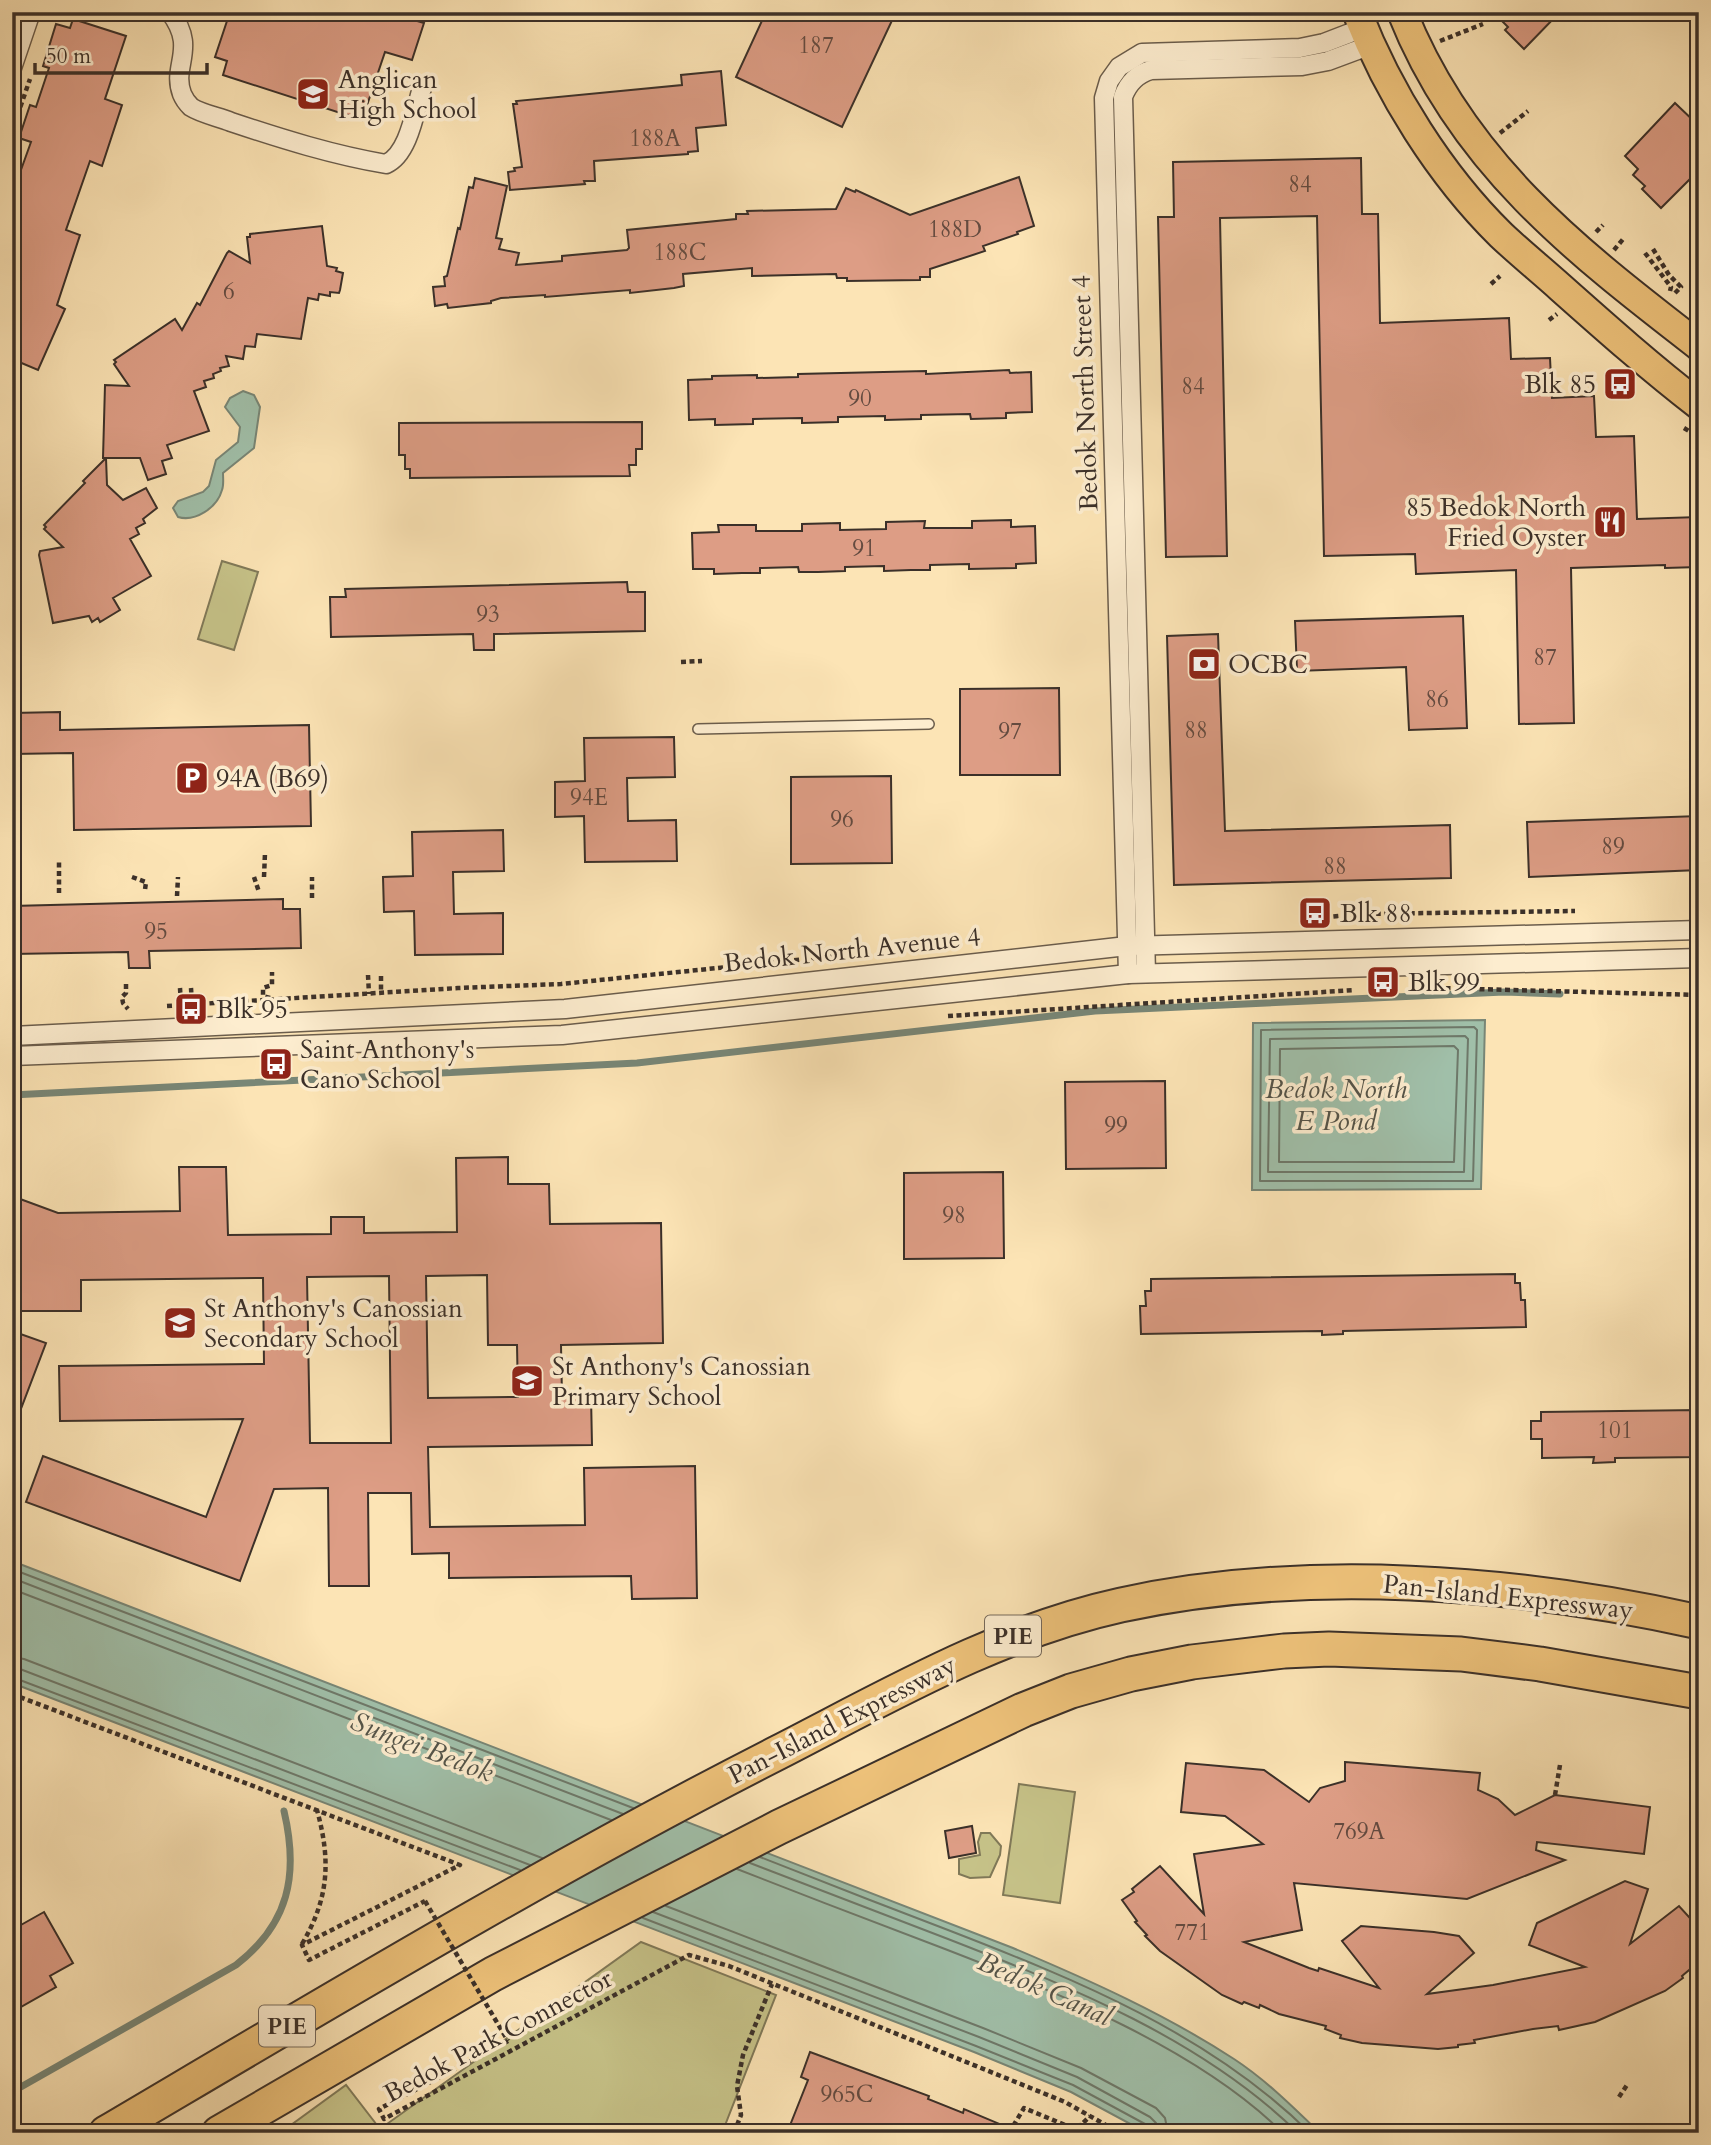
<svg xmlns="http://www.w3.org/2000/svg" width="1711" height="2145" font-family="Cardo,serif">
<style>
.green{fill:#c6c288;stroke:#807958;stroke-width:2}
.water{fill:#a0bfa9;stroke:#788676;stroke-width:2}
.lines{fill:none;stroke-linecap:round;stroke-linejoin:round}
.shore{stroke:#6e7869;stroke-width:2}
.stream{stroke:#788676;stroke-width:7}
.building{fill:#dd9d85;stroke:#3b3029;stroke-width:2;fill-rule:evenodd}
.service-casing{stroke:#6b5d4c;stroke-width:12}
.minor-casing{stroke:#6b5d4c;stroke-width:21}
.primary-casing{stroke:#3b3029;stroke-width:32}
.motorway-casing{stroke:#3b3029;stroke-width:37}
.path{stroke:#3b3029;stroke-width:4.5;stroke-dasharray:5 3.5;stroke-linecap:butt}
.service{stroke:#fdedcf;stroke-width:9}
.minor{stroke:#fdedcf;stroke-width:18}
.primary{stroke:#eec27a;stroke-width:28}
.motorway{stroke:#eec27a;stroke-width:33}
.path-bridge{stroke:#3b3029;stroke-width:4.5;stroke-dasharray:5 3.5;stroke-linecap:butt}
.labels{text-anchor:middle;dominant-baseline:central;stroke-width:7;stroke-linejoin:round;paint-order:stroke}
.number-label{font-size:23px;fill:#644b40}
.shield{fill:#fdedcf;stroke:#75695b;stroke-width:2}
.shield-label{font-size:24px;font-weight:bold;fill:#3b3029}
.poi-label{font-size:26px;fill:#3b3029;stroke:#fdedcf;text-anchor:start}
.street-label{font-size:26px;fill:#3b3029;stroke:#fdedcf}
.water-label{font-size:28px;font-style:italic;fill:#545449;stroke:#fdedcf}
</style>
<rect width="100%" height="100%" fill="#fce4b5"/>
<filter id="stains"><feTurbulence type="fractalNoise" baseFrequency=".00286" numOctaves="4"/><feColorMatrix values="0 0 0 0 .2 0 0 0 0 .09 0 0 0 0 .02 0 0 0 .5 -.17"/></filter>
<radialGradient id="worn" r=".72"><stop offset=".6" stop-color="#630" stop-opacity="0"/><stop offset="1" stop-color="#630" stop-opacity=".3"/></radialGradient>
<g class="green">
<polygon points="222,561 258,572 234,650 198,639"/>
<polygon points="1019,1784 1075,1792 1060,1903 1003,1895"/>
<polygon points="981,1833 990,1833 1001,1846 1000,1855 990,1877 970,1878 959,1874 959,1859 980,1855 978,1842"/>
<polygon points="641,1942 776,1995 722,2133 280,2133 346,2085 380,2129"/>
</g>
<g class="water">
<path d="M 243,391 L 254,395 L 260,407 L 254,448 L 223,473 C 223,479 224,485 222,490 C 217,508 195,522 178,517 L 173,508 L 178,501 L 203,492 L 209,486 L 216,460 L 238,442 L 240,427 L 225,407 L 230,398 Z"/>
<polygon points="1485,1020 1481,1189 1252,1190 1253,1023"/>
<path d="M 12,1561 L 1013,1948 C 1089,1980 1165,2014 1234,2059 C 1266,2080 1293,2107 1320,2133 L 1147,2133 L 1071,2092 L 974,2052 L 12,1683 Z"/>
</g>
<g class="lines">
<g class="shore">
<polygon points="1474,1027 1477,1030 1473,1181 1260,1181 1261,1030"/>
<polygon points="1465,1036 1468,1039 1464,1172 1268,1172 1270,1039"/>
<polygon points="1454,1046 1458,1050 1454,1162 1279,1162 1280,1049"/>
<polyline points="12,1569 633,1808"/>
<polyline points="12,1578 623,1814"/>
<polyline points="12,1589 611,1820"/>
<polyline points="12,1657 24,1659 542,1858"/>
<polyline points="12,1668 20,1669 530,1865"/>
<polyline points="12,1677 520,1870"/>
<path d="M 760,1857 C 823,1882 885,1906 948,1930 C 1077,1980 1210,2034 1310,2133"/>
<path d="M 750,1863 C 816,1888 882,1914 948,1939 C 1071,1987 1202,2039 1298,2133"/>
<path d="M 737,1869 C 806,1896 876,1923 945,1949 C 1056,1992 1197,2048 1283,2133"/>
<polyline points="666,1906 983,2028 1081,2068 1156,2108 1165,2118 1168,2133"/>
<polyline points="653,1912 979,2037 1077,2077 1150,2117 1156,2123 1158,2133"/>
<polyline points="643,1918 976,2046 1073,2085 1145,2124 1149,2133"/>
</g>
<g class="stream">
<polyline points="12,1095 637,1063 1095,1011 1504,992 1560,994"/>
<path d="M 12,2092 L 236,1965 C 289,1924 299,1875 284,1811"/>
</g>
</g>
<g class="building">
<polygon points="230,12 387,12 424,23 412,60 385,52 362,120 223,75 227,61 215,57"/>
<polygon points="766,12 896,12 842,127 736,77"/>
<polygon points="1493,12 1560,12 1524,49 1505,30 1508,27"/>
<polygon points="73,19 126,36 105,99 122,105 102,166 90,161 66,230 80,235 57,305 65,309 38,370 12,359 12,195 31,142 19,138 30,105 36,107 49,68 43,66 56,24 70,28"/>
<polygon points="721,71 726,125 696,128 698,151 688,152 688,154 594,161 595,181 584,181 585,184 510,190 508,172 515,171 514,168 522,167 513,104 517,104 516,101 682,85 681,75"/>
<polygon points="1675,103 1699,126 1699,170 1661,208 1642,189 1645,186 1633,175 1638,169 1625,156"/>
<polygon points="1361,158 1362,214 1378,214 1380,323 1509,318 1511,359 1550,358 1552,398 1594,396 1596,437 1634,436 1637,519 1699,517 1699,567 1665,568 1665,565 1571,568 1574,723 1519,724 1516,570 1416,574 1415,554 1324,556 1317,216 1220,218 1227,556 1166,557 1158,217 1174,217 1173,162"/>
<polygon points="1019,177 1034,226 1017,232 1018,234 983,246 985,251 930,269 930,277 920,277 920,280 847,281 847,278 837,278 836,274 752,276 752,268 683,274 684,286 674,288 630,293 630,290 545,297 545,295 501,298 491,301 491,303 448,308 447,304 435,306 433,287 445,286 444,277 447,276 458,228 460,229 469,187 473,188 475,178 507,186 496,238 502,239 499,249 519,253 516,265 562,261 562,256 627,250 629,248 627,230 736,219 736,214 748,214 747,211 836,209 846,188 855,192 856,190 910,215"/>
<polygon points="322,226 327,266 337,268 336,271 343,273 340,290 339,293 330,292 330,296 319,294 318,300 308,298 301,339 257,334 255,347 245,346 243,359 226,356 229,366 220,368 221,371 213,374 214,378 204,381 206,387 194,391 209,431 167,445 172,458 162,461 166,474 148,480 140,458 106,458 107,485 123,500 146,488 157,508 143,519 145,523 136,528 139,534 130,539 151,576 113,598 120,610 100,622 98,618 92,622 89,616 53,623 39,555 40,551 63,547 44,529 46,527 44,525 85,483 83,481 106,458 103,458 105,385 129,386 114,364 116,362 114,360 175,319 182,330 197,303 200,305 227,253 229,251 250,263 247,237 250,237 250,234"/>
<polygon points="1009,370 1010,373 1031,372 1032,412 1006,413 1006,418 971,419 970,414 921,415 921,419 885,420 885,416 838,417 838,422 802,423 802,418 753,419 753,424 715,425 715,419 689,420 688,380 712,379 712,376 757,375 757,378 798,377 798,374 926,371 926,374"/>
<polygon points="642,422 642,449 636,449 636,465 629,465 630,476 410,478 410,469 405,469 405,455 399,455 399,423"/>
<polygon points="1011,520 1011,527 1035,526 1036,563 1016,564 1016,568 969,569 969,564 930,565 930,570 911,570 884,571 884,566 845,567 845,571 818,572 799,572 798,567 760,568 760,573 742,573 714,574 714,569 693,569 692,533 719,532 718,525 756,525 756,531 802,531 802,524 840,523 840,530 886,529 886,522 925,521 924,528 972,528 972,521"/>
<polygon points="627,582 628,592 645,592 645,631 494,634 494,650 474,650 473,634 331,637 330,597 346,597 345,589"/>
<polygon points="1463,616 1467,728 1409,730 1406,667 1297,671 1295,621"/>
<polygon points="1218,634 1225,831 1450,825 1451,878 1174,885 1167,636"/>
<polygon points="1059,688 1060,775 960,775 960,689"/>
<polygon points="60,712 60,730 309,725 311,826 74,830 73,753 12,754 12,713"/>
<polygon points="674,737 675,777 627,778 628,821 676,820 677,861 585,862 584,816 555,817 555,782 585,781 584,738"/>
<polygon points="891,776 892,863 791,864 791,777"/>
<polygon points="1699,816 1699,870 1529,877 1527,822"/>
<polygon points="503,830 504,871 453,872 454,914 503,913 503,954 415,955 414,911 384,912 383,877 413,876 412,832"/>
<polygon points="283,899 283,909 300,909 301,948 149,951 150,968 129,968 128,952 12,954 12,906"/>
<polygon points="1165,1081 1166,1168 1066,1169 1065,1082"/>
<path d="M 508,1157 L 508,1184 L 549,1184 L 550,1224 L 661,1223 L 663,1343 L 561,1345 L 562,1397 L 591,1396 L 592,1445 L 428,1447 L 430,1527 L 585,1525 L 584,1468 L 695,1466 L 697,1598 L 632,1599 L 631,1576 L 449,1578 L 449,1553 L 412,1554 L 411,1493 L 368,1493 L 369,1586 L 329,1586 L 328,1488 L 274,1489 L 240,1581 L 26,1502 L 43,1456 L 206,1517 L 243,1419 L 60,1421 L 59,1366 L 264,1364 L 263,1278 L 81,1280 L 81,1311 L 12,1311 L 12,1196 L 58,1213 L 180,1211 L 179,1167 L 226,1167 L 228,1235 L 331,1234 L 331,1217 L 364,1217 L 364,1233 L 457,1232 L 456,1158 ZM 487,1275 L 488,1345 L 517,1345 L 518,1397 L 428,1398 L 426,1276 ZM 389,1276 L 391,1443 L 310,1443 L 307,1277 Z"/>
<polygon points="1003,1172 1004,1258 904,1259 904,1173"/>
<polygon points="1515,1274 1515,1283 1520,1283 1521,1300 1525,1300 1526,1327 1343,1331 1343,1334 1322,1335 1322,1331 1141,1334 1140,1306 1146,1306 1145,1291 1151,1291 1151,1279"/>
<polygon points="12,1331 46,1343 14,1427 12,1426"/>
<polygon points="1699,1410 1699,1457 1615,1458 1615,1462 1593,1463 1594,1457 1542,1458 1542,1439 1531,1439 1531,1421 1541,1421 1541,1412"/>
<polygon points="1345,1762 1480,1773 1478,1790 1498,1799 1515,1815 1555,1795 1650,1807 1644,1854 1537,1842 1536,1850 1565,1860 1467,1899 1294,1883 1302,1930 1244,1942 1309,1968 1318,1971 1319,1968 1379,1988 1342,1941 1361,1926 1434,1932 1459,1936 1474,1953 1427,1994 1493,1985 1585,1967 1529,1945 1537,1923 1625,1881 1648,1889 1630,1944 1679,1906 1699,1928 1699,1955 1691,1960 1695,1965 1682,1976 1683,1978 1665,1991 1595,2022 1559,2030 1558,2026 1533,2029 1474,2040 1475,2043 1458,2045 1458,2047 1438,2049 1362,2043 1340,2038 1341,2035 1325,2029 1326,2026 1279,2014 1260,2005 1259,2008 1244,2002 1242,2004 1222,1995 1160,1951 1145,1936 1147,1935 1135,1922 1137,1921 1122,1900 1134,1892 1132,1889 1160,1866 1204,1914 1194,1854 1263,1844 1225,1816 1181,1812 1186,1763 1264,1770 1309,1802 1320,1788 1345,1781"/>
<polygon points="972,1826 976,1853 949,1858 945,1831"/>
<polygon points="44,1912 73,1963 50,1976 56,1987 12,2012 12,1930"/>
<polygon points="810,2052 929,2096 928,2099 963,2113 964,2109 1021,2133 787,2133 808,2080 801,2077"/>
</g>
<g class="lines">
<defs>
<polyline id="service" points="698,729 929,724"/>
<g id="minor">
<path d="M 170,12 C 198,49 171,65 182,94 C 184,99 187,103 191,107 C 202,114 219,117 231,122 C 282,139 333,155 386,164 C 409,154 415,110 422,88"/>
<polyline points="12,68 31,12"/>
<path d="M 1146,973 L 1123,97 C 1128,83 1137,74 1151,70 L 1302,66 L 1328,61 L 1371,45"/>
<polyline points="1128,974 1104,98 1109,81 1119,67 1142,53 1300,48 1324,43 1363,28"/>
<polyline points="12,1036 565,1009 1127,946 1699,930"/>
<polyline points="12,1056 562,1035 1128,974 1699,958"/>
</g>
<g id="primary">
<path d="M 1357,12 C 1388,92 1440,175 1501,235 C 1520,253 1541,270 1561,288 C 1606,328 1651,368 1699,405"/>
<path d="M 1402,12 C 1462,163 1575,250 1699,346"/>
</g>
<g id="motorway">
<path d="M 106,2133 C 328,2002 549,1869 779,1752 C 890,1695 998,1632 1121,1605 C 1304,1565 1517,1581 1699,1622"/>
<polyline points="219,2133 493,1974 779,1827 1023,1710 1071,1691 1131,1674 1192,1662 1284,1651 1329,1649 1461,1654 1540,1664 1699,1692"/>
</g>
</defs>
<use href="#service" class="service-casing"/>
<use href="#minor" class="minor-casing"/>
<use href="#primary" class="primary-casing"/>
<use href="#motorway" class="motorway-casing"/>
<g class="path">
<polyline points="1440,41 1483,24"/>
<polyline points="12,131 30,79"/>
<polyline points="1500,133 1528,111"/>
<polyline points="1596,232 1603,225"/>
<polyline points="1653,249 1669,275 1681,287 1674,294"/>
<polyline points="1614,250 1624,238"/>
<polyline points="1645,253 1671,287 1670,291"/>
<polyline points="1491,284 1500,276"/>
<polyline points="1549,320 1557,314"/>
<polyline points="1684,428 1699,437"/>
<polyline points="681,662 702,661"/>
<polyline points="15,864 16,878"/>
<polyline points="132,877 146,882 145,890"/>
<polyline points="254,877 259,892"/>
<polyline points="264,877 265,853"/>
<polyline points="59,893 59,861"/>
<polyline points="177,896 178,877"/>
<polyline points="312,898 312,877"/>
<polyline points="1308,919 1359,914 1575,911"/>
<polyline points="368,975 369,994"/>
<polyline points="381,976 381,993"/>
<polyline points="126,984 126,993 122,997 123,1003 128,1009"/>
<polyline points="180,988 181,1005"/>
<polyline points="191,988 192,1004"/>
<polyline points="1437,988 1699,995"/>
<polyline points="270,998 263,996 263,988 272,985 272,972"/>
<polyline points="167,1006 458,988 561,984 835,956"/>
<polyline points="948,1016 1355,990"/>
<polyline points="12,1694 460,1865 302,1945 309,1960 425,1901"/>
<polyline points="1555,1795 1560,1765"/>
<path d="M 302,1944 C 329,1898 331,1861 317,1810"/>
<polyline points="508,2041 379,2109 384,2119 689,1955 729,1966 1065,2102 1120,2133"/>
<polyline points="1619,2097 1627,2085"/>
<polyline points="734,2133 741,2115 737,2086 743,2055 772,1984"/>
<polyline points="1009,2133 1024,2108 1070,2127 1081,2125 1090,2116"/>
</g>
<use href="#service" class="service"/>
<use href="#minor" class="minor"/>
<use href="#primary" class="primary"/>
<use href="#motorway" class="motorway"/>
<polyline class="path-bridge" points="425,1901 508,2041"/>
</g>
<defs>
<symbol id="school-square" viewBox="-11 -11 22 22"><rect x="-9" y="-9" width="18" height="18" rx="4" fill="#8f2418" stroke="#fdedcf"/><path d="M0-5L7-2L0 1L-7-2ZM-4 1L0 2.5L4 1V4Q0 6-4 4Z" fill="#fff"/></symbol>
<symbol id="bus-square" viewBox="-11 -11 22 22"><rect x="-9" y="-9" width="18" height="18" rx="4" fill="#8f2418" stroke="#fdedcf"/><path d="M-5-6H5V4H4V6H2V4H-2V6H-4V4H-5ZM-3.5-4V0h7V-4ZM-3.5 1.2v1.5H-2V1.2ZM2 1.2v1.5H3.5V1.2Z" fill="#fff"/></symbol>
<symbol id="restaurant-square" viewBox="-11 -11 22 22"><rect x="-9" y="-9" width="18" height="18" rx="4" fill="#8f2418" stroke="#fdedcf"/><path d="M-5-6h1v4h1v-4h1v4h1v-4h1v5L-1.5 .5V6h-2V.5L-5-1ZM5-6V6H3V1.5H1.5Q1.5-4 5-6Z" fill="#fff"/></symbol>
<symbol id="bank-square" viewBox="-11 -11 22 22"><rect x="-9" y="-9" width="18" height="18" rx="4" fill="#8f2418" stroke="#fdedcf"/><path d="M-6-4H6V4H-6ZM0-2.3a2.3 2.3 0 1 0 0 4.6a2.3 2.3 0 1 0 0-4.6Z" fill="#fff"/></symbol>
<symbol id="parking-square" viewBox="-11 -11 22 22"><rect x="-9" y="-9" width="18" height="18" rx="4" fill="#8f2418" stroke="#fdedcf"/><path d="M-3.5-5.5H1a3.5 3.5 0 0 1 0 7H-1V5.5H-3.5ZM-1-3.4V-.6H.8a1.4 1.4 0 0 0 0-2.8Z" fill="#fff"/></symbol>
</defs>
<g fill-rule="evenodd">
<use href="#school-square" x="294" y="75" width="38" height="38"/>
<use href="#bus-square" x="1601" y="365" width="38" height="38"/>
<use href="#restaurant-square" x="1591" y="503" width="38" height="38"/>
<use href="#bank-square" x="1185" y="645" width="38" height="38"/>
<use href="#parking-square" x="173" y="759" width="38" height="38"/>
<use href="#bus-square" x="1296" y="894" width="38" height="38"/>
<use href="#bus-square" x="1364" y="963" width="38" height="38"/>
<use href="#bus-square" x="172" y="990" width="38" height="38"/>
<use href="#bus-square" x="257" y="1045" width="38" height="38"/>
<use href="#school-square" x="161" y="1304" width="38" height="38"/>
<use href="#school-square" x="508" y="1362" width="38" height="38"/>
</g>
<g class="labels">
<g class="number-label">
<text x="816" y="45">187</text>
<text x="655" y="138">188A</text>
<text x="1300" y="184">84</text>
<text x="955" y="229">188D</text>
<text x="680" y="252">188C</text>
<text x="229" y="291">6</text>
<text x="1193" y="386">84</text>
<text x="860" y="398">90</text>
<text x="864" y="548">91</text>
<text x="488" y="614">93</text>
<text x="1545" y="657">87</text>
<text x="1437" y="699">86</text>
<text x="1196" y="730">88</text>
<text x="1010" y="731">97</text>
<text x="589" y="797">94E</text>
<text x="842" y="819">96</text>
<text x="1613" y="846">89</text>
<text x="1335" y="866">88</text>
<text x="156" y="931">95</text>
<text x="1116" y="1125">99</text>
<text x="954" y="1215">98</text>
<text x="1615" y="1430">101</text>
<text x="1359" y="1831">769A</text>
<text x="1192" y="1932">771</text>
<text x="847" y="2094">965C</text>
</g>
<g class="shield">
<rect x="985" y="1615.5" width="56" height="41" rx="5"/>
<rect x="259" y="2005.5" width="56" height="41" rx="5"/>
</g>
<g class="shield-label">
<text x="1013" y="1636">PIE</text>
<text x="287" y="2026">PIE</text>
</g>
<g class="poi-label">
<text x="338" y="79">Anglican<tspan x="338" dy="30">High School</tspan></text>
<text x="1596" y="384" text-anchor="end">Blk 85</text>
<text x="1586" y="507" text-anchor="end">85 Bedok North<tspan x="1586" dy="30">Fried Oyster</tspan></text>
<text x="1228" y="664">OCBC</text>
<text x="216" y="778">94A (B69)</text>
<text x="1340" y="913">Blk 88</text>
<text x="1408" y="982">Blk 99</text>
<text x="216" y="1009">Blk 95</text>
<text x="300" y="1049">Saint Anthony's<tspan x="300" dy="30">Cano School</tspan></text>
<text x="204" y="1308">St Anthony's Canossian<tspan x="204" dy="30">Secondary School</tspan></text>
<text x="552" y="1366">St Anthony's Canossian<tspan x="552" dy="30">Primary School</tspan></text>
</g>
<g class="street-label">
<text transform="translate(1085 393) rotate(-92)">Bedok North Street 4</text>
<text transform="translate(852 950) rotate(-6)">Bedok North Avenue 4</text>
<text transform="translate(1508 1597) rotate(6)">Pan-Island Expressway</text>
<text transform="translate(842 1720) rotate(-27)">Pan-Island Expressway</text>
<text transform="translate(498 2036) rotate(-28)">Bedok Park Connector</text>
</g>
<g class="water-label">
<text x="1336" y="1089">Bedok North<tspan x="1336" dy="32">E Pond</tspan></text>
<text transform="translate(422 1747) rotate(21)">Sungei Bedok</text>
<text transform="translate(1045 1989) rotate(24)">Bedok Canal</text>
</g>
</g>
<rect width="1711" height="2145" fill="none" stroke="#fce4b5" stroke-width="42"/>
<rect x="14" y="14" width="1683" height="2117" fill="none" stroke="#3b3029" stroke-width="3.5"/>
<rect x="21" y="21" width="1669" height="2103" fill="none" stroke="#3b3029" stroke-width="2"/>
<path d="M35 63v10h172v-10" fill="none" stroke="#3b3029" stroke-width="3.5"/>
<text x="46" y="63" font-size="21" fill="#3b3029" stroke="#fdedcf" stroke-width="5" paint-order="stroke">50 m</text>
<rect width="100%" height="100%" filter="url(#stains)"/>
<rect width="100%" height="100%" fill="url(#worn)"/>
</svg>
